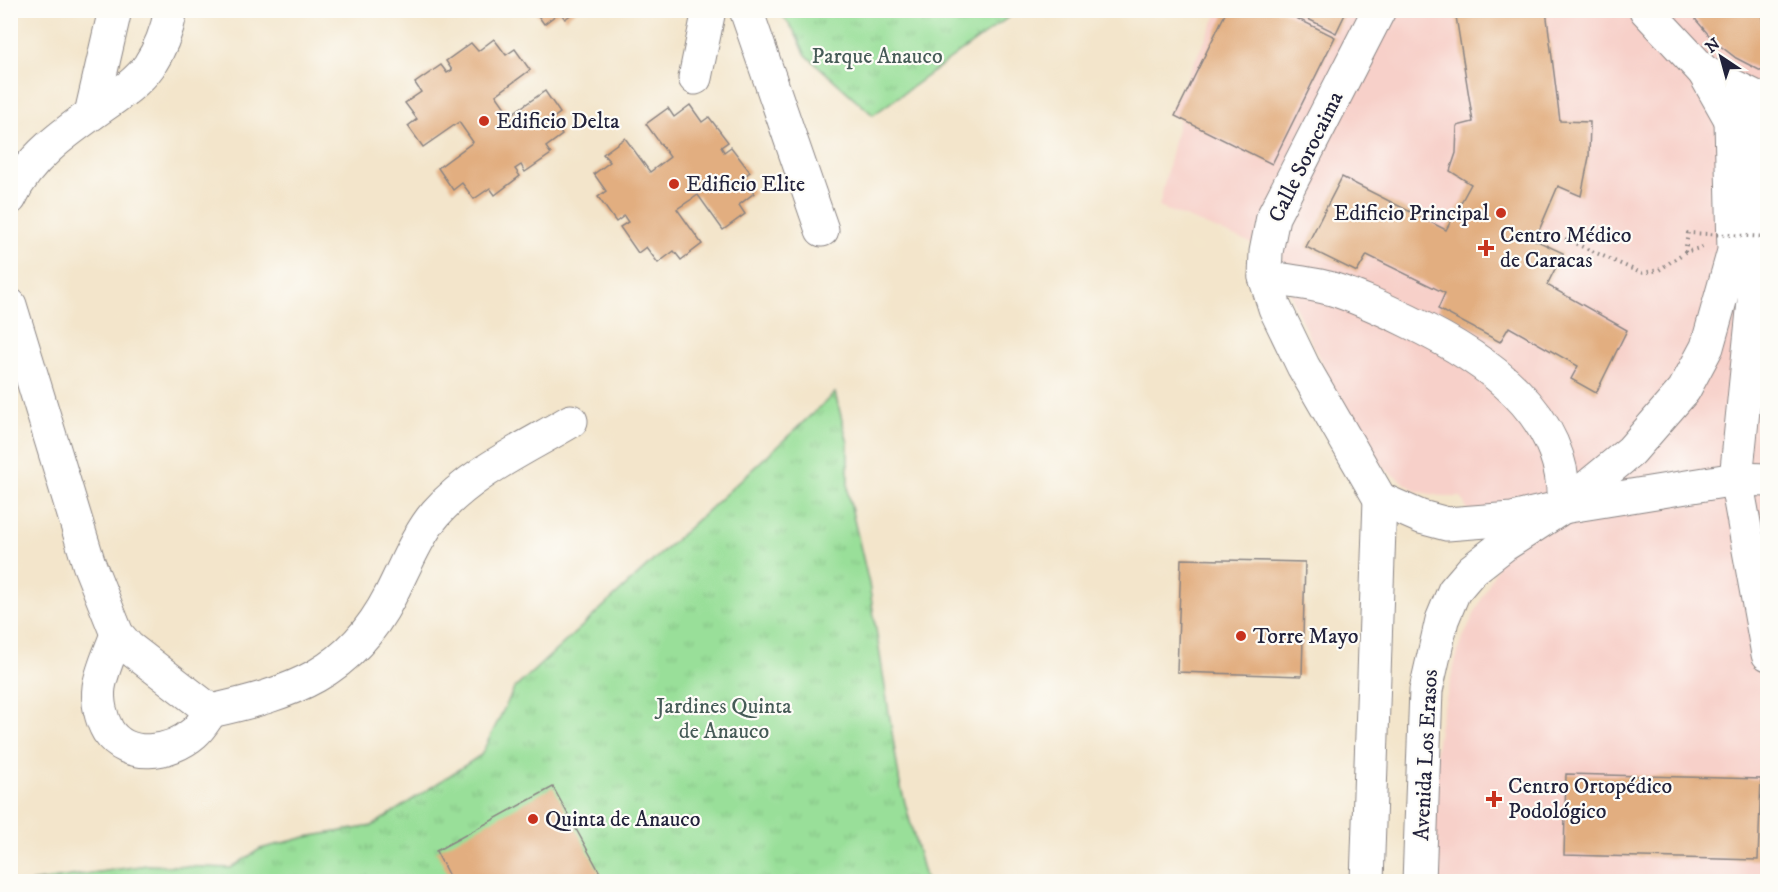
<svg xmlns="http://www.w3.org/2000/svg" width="1778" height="892" font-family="'IM FELL DW Pica',serif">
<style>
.built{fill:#f7d0c9}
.park{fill:url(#park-tufts);stroke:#5e806a;stroke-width:1.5}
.building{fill:#e2ae80}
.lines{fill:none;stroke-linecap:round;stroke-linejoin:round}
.minor-casing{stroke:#8a8483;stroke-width:35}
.path{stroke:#8a8483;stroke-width:4;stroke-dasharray:1.5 4.5;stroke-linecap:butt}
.minor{stroke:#fff;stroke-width:33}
.path-bridge{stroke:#8a8483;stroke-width:4;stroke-dasharray:1.5 4.5;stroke-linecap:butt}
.poi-dot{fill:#c8321e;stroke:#fdfcf7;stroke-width:2}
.labels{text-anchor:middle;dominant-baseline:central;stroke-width:4.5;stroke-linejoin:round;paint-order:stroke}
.park-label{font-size:22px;fill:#465b57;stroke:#fdfcf7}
.poi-label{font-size:22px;fill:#22223b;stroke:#fdfcf7;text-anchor:start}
.street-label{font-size:22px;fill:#22223b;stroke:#fdfcf7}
</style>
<defs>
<pattern id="park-tufts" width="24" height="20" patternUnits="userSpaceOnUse" patternTransform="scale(1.5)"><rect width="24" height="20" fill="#99df99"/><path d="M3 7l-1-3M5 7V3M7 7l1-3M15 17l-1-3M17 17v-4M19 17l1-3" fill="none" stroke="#84bf85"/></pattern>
</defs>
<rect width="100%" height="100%" fill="#fdfcf7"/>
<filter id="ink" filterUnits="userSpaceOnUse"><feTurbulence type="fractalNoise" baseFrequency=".0167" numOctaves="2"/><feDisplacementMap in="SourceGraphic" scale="12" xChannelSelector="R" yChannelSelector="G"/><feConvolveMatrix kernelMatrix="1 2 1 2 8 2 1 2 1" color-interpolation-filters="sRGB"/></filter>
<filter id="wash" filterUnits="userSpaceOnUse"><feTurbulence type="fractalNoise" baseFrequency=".008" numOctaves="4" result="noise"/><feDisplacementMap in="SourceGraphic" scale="24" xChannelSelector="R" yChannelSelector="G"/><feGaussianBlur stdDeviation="1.35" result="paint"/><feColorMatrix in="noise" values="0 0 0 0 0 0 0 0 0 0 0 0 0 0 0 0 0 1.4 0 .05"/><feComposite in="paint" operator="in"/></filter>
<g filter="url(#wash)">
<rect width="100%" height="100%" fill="#f3e5cb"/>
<polygon class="built" points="1219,11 1767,11 1767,881 1414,881 1441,718 1460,644 1497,567 1461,497 1445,497 1416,491 1383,468 1358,431 1325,371 1295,307 1281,263 1282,255 1159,207 1179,119 1169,114"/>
<g class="park">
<polygon points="779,11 1017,11 873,115 806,55 794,31"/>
<polygon points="835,393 848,443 848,494 869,584 900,784 926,881 30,882 147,865 231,868 260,849 306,837 372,826 481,755 514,689"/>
</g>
<g id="blocks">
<g class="building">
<polygon points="534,10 577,10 565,19 560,12 544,24"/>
<polygon points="1227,10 1280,10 1335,37 1272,164 1175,116"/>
<polygon points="1290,10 1347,10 1336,33"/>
<polygon points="1455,10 1546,10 1560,121 1590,122 1589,157 1581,196 1558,186 1535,240 1563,253 1547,285 1627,330 1596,393 1571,379 1578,366 1509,327 1500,342 1438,309 1445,293 1367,255 1357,272 1306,247 1342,177 1446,230 1471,184 1450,171 1456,153 1457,126 1473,122"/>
<polygon points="1694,10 1762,10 1765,73 1736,58 1714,41 1696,20"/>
<polygon points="494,39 506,55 515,49 530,70 496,95 510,115 545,91 560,113 552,119 562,135 546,147 551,154 525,172 521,165 515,169 520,176 495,195 490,188 474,199 462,183 453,190 438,168 473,142 459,122 423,147 408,126 417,119 405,103 421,92 415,83 441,65 447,73 452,70 446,61 471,43 478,51"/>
<polygon points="690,105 702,122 709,117 728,142 721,147 724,152 731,147 750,172 743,177 754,193 739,205 745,214 723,230 698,195 677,209 702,244 681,260 674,251 658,263 646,247 638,253 620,227 628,222 624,216 616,222 598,197 606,191 594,174 610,162 603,154 625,138 650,172 670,157 646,124 668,108 674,117"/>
<polygon points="1181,559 1305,562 1302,676 1177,672"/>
<polygon points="1566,774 1761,779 1758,860 1564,855"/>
<polygon points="553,787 605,882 452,882 436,851"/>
</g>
</g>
</g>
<g filter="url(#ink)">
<use href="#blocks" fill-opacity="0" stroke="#8a8483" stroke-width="1.5"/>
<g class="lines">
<defs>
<g id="minor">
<polyline points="746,10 822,230"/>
<polyline points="1379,10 1273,217 1266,252 1265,277 1275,308 1303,366 1380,499"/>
<polyline points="1646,10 1704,72 1731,120 1750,129"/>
<polyline points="1704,72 1768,103"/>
<polyline points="695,78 709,10"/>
<polyline points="91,114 115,10"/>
<polyline points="1756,132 1759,252 1736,479 1768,654"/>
<path d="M 10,198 C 27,159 67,131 100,108 C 117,96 137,83 149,66 C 161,48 167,31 171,10"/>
<path d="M 1265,277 C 1287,281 1311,283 1332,289 C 1358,297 1383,309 1408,321 C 1483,357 1569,413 1563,507"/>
<path d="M 10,305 L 89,564 L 117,634 L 128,647 L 211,711 C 292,693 350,674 390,596 C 404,569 417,535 436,513 C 472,472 526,448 571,421"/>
<polyline points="1380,499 1421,517 1447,524 1512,519 1563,507 1736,479 1768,480"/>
<path d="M 117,634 C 111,651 102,669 99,687 C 97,701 101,719 108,731 C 127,760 170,754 194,733 C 201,727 206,718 211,711"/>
<polyline points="1367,882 1380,499"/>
<polyline points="1419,882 1426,690 1442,620 1454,591 1472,570 1504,545 1563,507 1631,451 1684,390 1707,347 1734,251 1731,120"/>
</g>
</defs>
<use href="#minor" class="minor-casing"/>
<polyline class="path" points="1554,234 1641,273 1659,270 1685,252 1703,247"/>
<use href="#minor" class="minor"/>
<polyline class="path-bridge" points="1685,252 1688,233 1768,237"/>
</g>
</g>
<g class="poi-dot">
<circle cx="484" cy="121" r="6"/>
<circle cx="674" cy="184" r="6"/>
<circle cx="1501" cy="213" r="6"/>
<path d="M1483 239h6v6h6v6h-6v6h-6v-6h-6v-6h6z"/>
<circle cx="1241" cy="636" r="6"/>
<path d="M1491 790h6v6h6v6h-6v6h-6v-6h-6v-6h6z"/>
<circle cx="533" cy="819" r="6"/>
</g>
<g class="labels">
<g class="park-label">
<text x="877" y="56">Parque Anauco</text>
<text x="724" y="706">Jardines Quinta<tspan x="724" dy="25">de Anauco</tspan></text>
</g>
<g class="poi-label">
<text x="496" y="121">Edificio Delta</text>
<text x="686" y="184">Edificio Elite</text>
<text x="1489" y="213" text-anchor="end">Edificio Principal</text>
<text x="1500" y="235">Centro Médico<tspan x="1500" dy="25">de Caracas</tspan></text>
<text x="1253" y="636">Torre Mayo</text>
<text x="1508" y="786">Centro Ortopédico<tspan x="1508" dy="25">Podológico</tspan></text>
<text x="545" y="819">Quinta de Anauco</text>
</g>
<g class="street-label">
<text transform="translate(1306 157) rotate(-64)">Calle Sorocaima</text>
<text transform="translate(1426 755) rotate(-87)">Avenida Los Erasos</text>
</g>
</g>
<rect width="1778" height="892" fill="none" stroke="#fdfcf7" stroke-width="36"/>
<g transform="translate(1721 57) rotate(324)" stroke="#fdfcf7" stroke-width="4.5" paint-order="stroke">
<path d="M0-4.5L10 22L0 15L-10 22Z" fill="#22223b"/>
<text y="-9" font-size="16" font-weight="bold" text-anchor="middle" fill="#22223b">N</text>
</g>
</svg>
